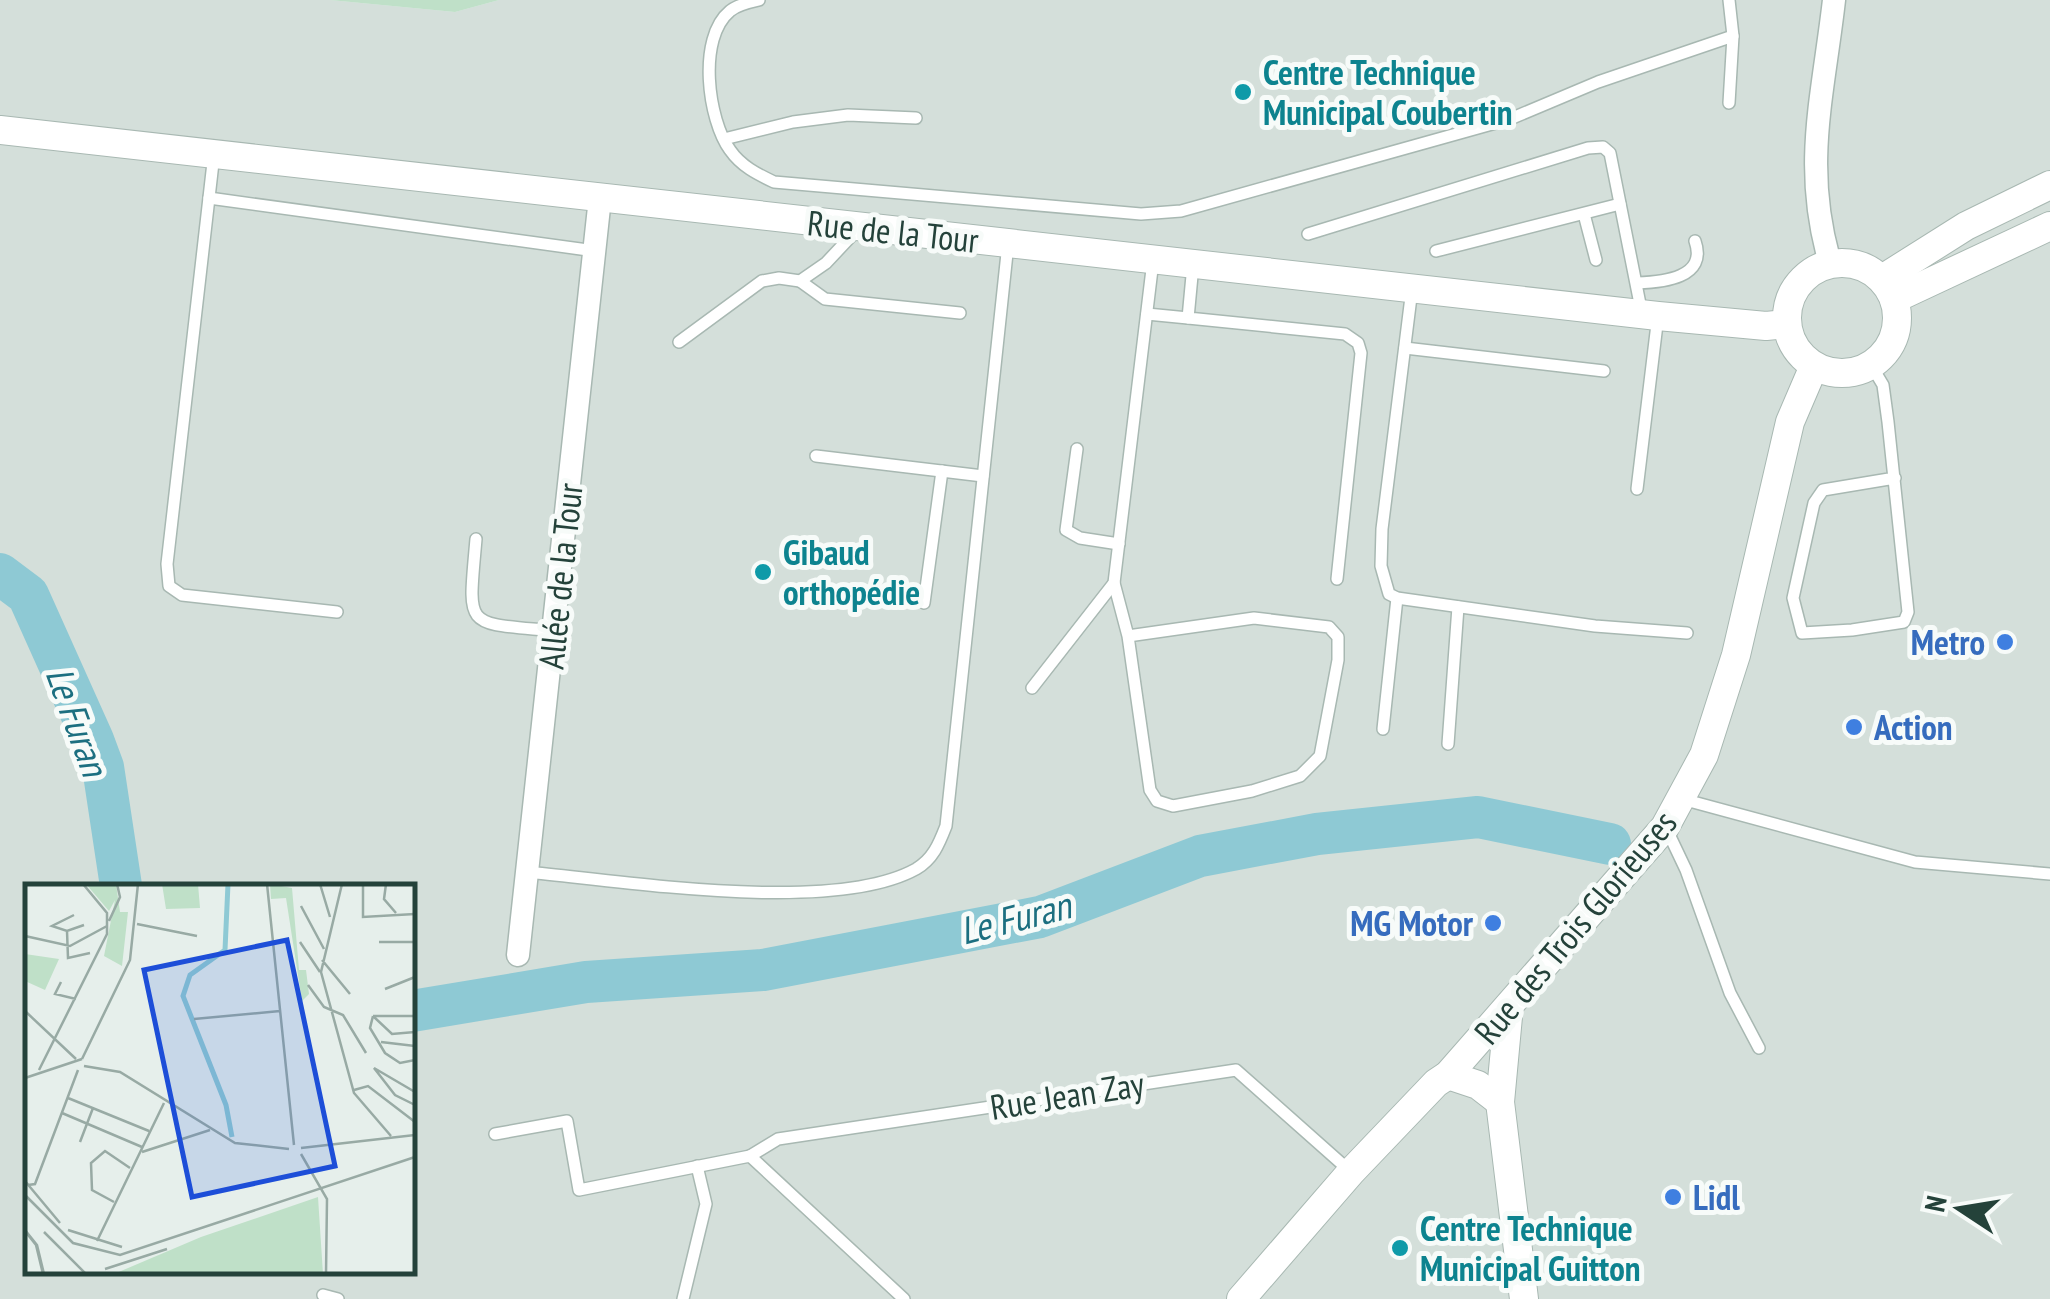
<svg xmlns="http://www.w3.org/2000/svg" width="2050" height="1299" font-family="'PT Sans Narrow',sans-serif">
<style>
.built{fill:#d4dfda;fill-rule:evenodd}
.green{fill:#bfe0c8}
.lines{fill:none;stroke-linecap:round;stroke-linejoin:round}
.river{stroke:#8ec9d4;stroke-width:42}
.service-casing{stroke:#a8b8b2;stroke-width:14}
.minor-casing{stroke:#a8b8b2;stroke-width:25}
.tertiary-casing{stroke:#a8b8b2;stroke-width:30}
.service{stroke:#fff;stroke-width:11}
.minor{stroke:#fff;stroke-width:22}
.tertiary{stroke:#fff;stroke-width:28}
.culture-dot{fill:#0f9aa8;stroke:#f7fbf9;stroke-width:4}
.shop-dot{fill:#3f7fe0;stroke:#f7fbf9;stroke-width:4}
.labels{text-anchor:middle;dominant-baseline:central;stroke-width:10;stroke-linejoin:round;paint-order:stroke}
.culture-label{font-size:35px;font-weight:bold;fill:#0d838f;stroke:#f7fbf9;text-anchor:start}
.street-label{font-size:35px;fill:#24423a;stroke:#f7fbf9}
.shop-label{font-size:35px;font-weight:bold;fill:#366cbe;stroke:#f7fbf9;text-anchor:end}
.water-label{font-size:38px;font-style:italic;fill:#1c6f80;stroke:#f7fbf9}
.inset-river{fill:none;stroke:#8ec9d4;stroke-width:5}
.inset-road{fill:none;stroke:#98aaa4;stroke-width:2.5}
.view{fill:#1d4ed8;fill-opacity:0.15;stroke:#1d4ed8;stroke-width:5}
.inset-edge{fill:none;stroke:#24423a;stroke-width:5}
</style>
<rect width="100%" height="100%" fill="#e6efeb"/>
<path class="built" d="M 0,0 L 330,0 L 455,12 L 499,0 L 2050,0 L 2050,1299 L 0,1299 ZM 28,886 L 412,886 L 412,1272 L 28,1272 Z"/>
<polygon class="green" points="330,0 499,0 455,12"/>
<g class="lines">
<g class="river">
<polyline points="0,574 28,595 93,740 103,767 121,886"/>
<polyline points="412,1011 586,982 763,970 1040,917 1200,856 1317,834 1478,817 1610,844"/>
</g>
<defs>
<g id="service">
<path d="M 759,0 C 750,2 737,5 730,11 C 697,38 708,120 730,150 C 741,166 757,174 774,182 L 1141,214 L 1181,211 L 1510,119 L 1598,82 L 1733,36 L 1729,0"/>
<polyline points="1729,103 1733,36"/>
<polyline points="724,139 793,122 848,115 916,118"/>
<polyline points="214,154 167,564 169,586 182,595 337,612"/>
<polyline points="209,198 595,251"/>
<polyline points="1584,214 1596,260"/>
<polyline points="1308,234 1588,148 1603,147 1610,153 1642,314"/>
<polyline points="1436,251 1620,204"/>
<polyline points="1193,265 1188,318 1345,334 1358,343 1361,353 1337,579"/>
<polyline points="800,281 825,299 960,313"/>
<path d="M 1637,283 C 1663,282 1708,278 1695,241"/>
<polyline points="1412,289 1382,529 1381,566 1389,594 1397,598 1595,626 1687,633"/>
<polyline points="1147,314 1188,318"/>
<polyline points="679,342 762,281 779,278 800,281 826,263 856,231"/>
<polyline points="1405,348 1604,371"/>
<polyline points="1871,365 1883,385 1888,422 1908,612 1904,622 1852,630 1802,633 1793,598 1814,503 1823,490 1895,478"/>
<polyline points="1077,449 1066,530 1080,538 1119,544"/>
<polyline points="816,456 983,476"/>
<polyline points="1637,489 1658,316"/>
<path d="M 476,539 C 468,631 463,622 554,631"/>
<polyline points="1114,583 1128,636 1150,790 1157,801 1173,806 1252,791 1300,776 1320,756 1338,660 1338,637 1329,627 1254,618 1128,636"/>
<polyline points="924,603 942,471"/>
<polyline points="1032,688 1114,583 1153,261"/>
<polyline points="1383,729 1397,598"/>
<polyline points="1448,744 1458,607"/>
<polyline points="1682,799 1915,862 2050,874"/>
<polyline points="1667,830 1686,870 1730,993 1759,1048"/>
<path d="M 527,872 C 624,881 833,915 916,869 C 933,859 939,844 946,826 L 1008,244"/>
<polyline points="495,1134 567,1121 579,1190 750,1156 904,1299"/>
<polyline points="750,1156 778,1139 1236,1070 1351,1172"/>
<polyline points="323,1295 338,1299"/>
<polyline points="683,1299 706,1204 697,1166"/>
</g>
<g id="minor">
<path d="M 1830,263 C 1802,166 1823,97 1834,0"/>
<polyline points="518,955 600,198"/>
</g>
<g id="tertiary">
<polyline points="0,130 1658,316 1766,326 1786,324"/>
<circle cx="1842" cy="318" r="55"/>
<polyline points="1882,279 1966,226 2050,185"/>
<polyline points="1894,299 2050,226"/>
<polyline points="1509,1006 1500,1102 1524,1299"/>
<polyline points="1448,1075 1478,1085 1500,1102"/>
<polyline points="1241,1299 1351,1172 1436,1083 1448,1075 1665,827 1704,755 1736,655 1790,422 1814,366"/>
</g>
</defs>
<use href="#service" class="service-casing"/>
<use href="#minor" class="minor-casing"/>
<use href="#tertiary" class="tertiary-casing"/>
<use href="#service" class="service"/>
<use href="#minor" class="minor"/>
<use href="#tertiary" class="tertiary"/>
</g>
<g class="culture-dot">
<circle cx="1243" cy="92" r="10"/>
<circle cx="763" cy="572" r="10"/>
<circle cx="1400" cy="1248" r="10"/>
</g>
<g class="shop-dot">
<circle cx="2005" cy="642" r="10"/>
<circle cx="1854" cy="727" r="10"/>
<circle cx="1493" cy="923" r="10"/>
<circle cx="1673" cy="1197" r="10"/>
</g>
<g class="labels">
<g class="culture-label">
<text x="1263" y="72">Centre Technique<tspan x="1263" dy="40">Municipal Coubertin</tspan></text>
<text x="783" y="552">Gibaud<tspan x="783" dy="40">orthopédie</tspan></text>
<text x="1420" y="1228">Centre Technique<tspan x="1420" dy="40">Municipal Guitton</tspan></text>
</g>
<g class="street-label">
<text transform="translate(893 231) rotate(6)">Rue de la Tour</text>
<text transform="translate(560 576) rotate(-84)">Allée de la Tour</text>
<text transform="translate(1575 927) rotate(-50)">Rue des Trois Glorieuses</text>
<text transform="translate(1067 1095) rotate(-9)">Rue Jean Zay</text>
</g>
<g class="shop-label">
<text x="1985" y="642">Metro</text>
<text x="1874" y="727" text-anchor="start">Action</text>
<text x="1473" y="923">MG Motor</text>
<text x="1693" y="1197" text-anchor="start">Lidl</text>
</g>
<g class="water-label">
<text transform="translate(78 721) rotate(70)">Le Furan</text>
<text transform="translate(1015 917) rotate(-14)">Le Furan</text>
</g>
</g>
<g transform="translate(25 884)">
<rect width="390" height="390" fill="#e6efeb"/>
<path d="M 61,0 L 91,0 L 95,28 L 103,28 L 97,82 L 79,72 L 90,16 L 84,27 ZM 137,0 L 173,0 L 175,24 L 141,25 ZM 245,0 L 267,4 L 274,86 L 281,86 L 284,110 L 277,117 L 261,14 L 246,15 ZM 0,70 L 34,75 L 20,106 L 0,97 ZM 293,313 L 298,390 L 89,390 L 176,353 Z" fill="#bfe0c8"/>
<path class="inset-river" d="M 203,0 L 200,66 L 165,91 L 158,112 L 201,221 L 207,253"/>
<path class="inset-road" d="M 242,0 L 269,261M 295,0 L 305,33M 317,0 L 296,88 L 329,209 L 366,252M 338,0 L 338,33 L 390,30M 361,0 L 359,15 L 371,29M 276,22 L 299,65M 49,31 L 27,42 L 42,47 L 59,41M 84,37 L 95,13 L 92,0M 112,40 L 172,52M 42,47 L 43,74 L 65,69M 0,52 L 45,62 L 82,42M 275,58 L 295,88M 354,58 L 390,58M 297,76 L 325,110M 36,98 L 30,110 L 51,115M 283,101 L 299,123 L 318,131 L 341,169M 360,105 L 390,93M 0,127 L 51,175M 348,132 L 345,144 L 360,169 L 375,179 L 390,176M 348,132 L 367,150 L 390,148M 348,132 L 390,132M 169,135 L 255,127M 356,158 L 390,162M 57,175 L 105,76 L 113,0M 59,182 L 95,188 L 210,259 L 264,265M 14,186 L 82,50 L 82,29 L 58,0M 0,194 L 57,175M 329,206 L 343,202 L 390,238M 390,208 L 349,184 L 370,211 L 390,221M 43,214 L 124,247M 37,229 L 117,263M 55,258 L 68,224M 276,264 L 390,251M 117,268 L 185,246M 276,270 L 302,315 L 301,390M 0,297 L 35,339M 3,301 L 10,300 L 53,186M 0,311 L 48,359 L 95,371 L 390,273M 89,318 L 67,306 L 66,279 L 80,267 L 105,284M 0,346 L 12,361 L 19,390M 43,346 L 97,363M 0,347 L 11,361 L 18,390M 19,348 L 61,390M 72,357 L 139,219M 80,385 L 142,365"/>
<path class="view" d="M 262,56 L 310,282 L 167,313 L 119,86 Z"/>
<rect width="390" height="390" class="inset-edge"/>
</g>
<g transform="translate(1960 1209) rotate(282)" stroke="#f7fbf9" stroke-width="8" paint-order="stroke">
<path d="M0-8L18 38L0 25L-18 38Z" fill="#24423a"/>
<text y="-15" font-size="28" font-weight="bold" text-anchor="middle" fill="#24423a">N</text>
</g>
</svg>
